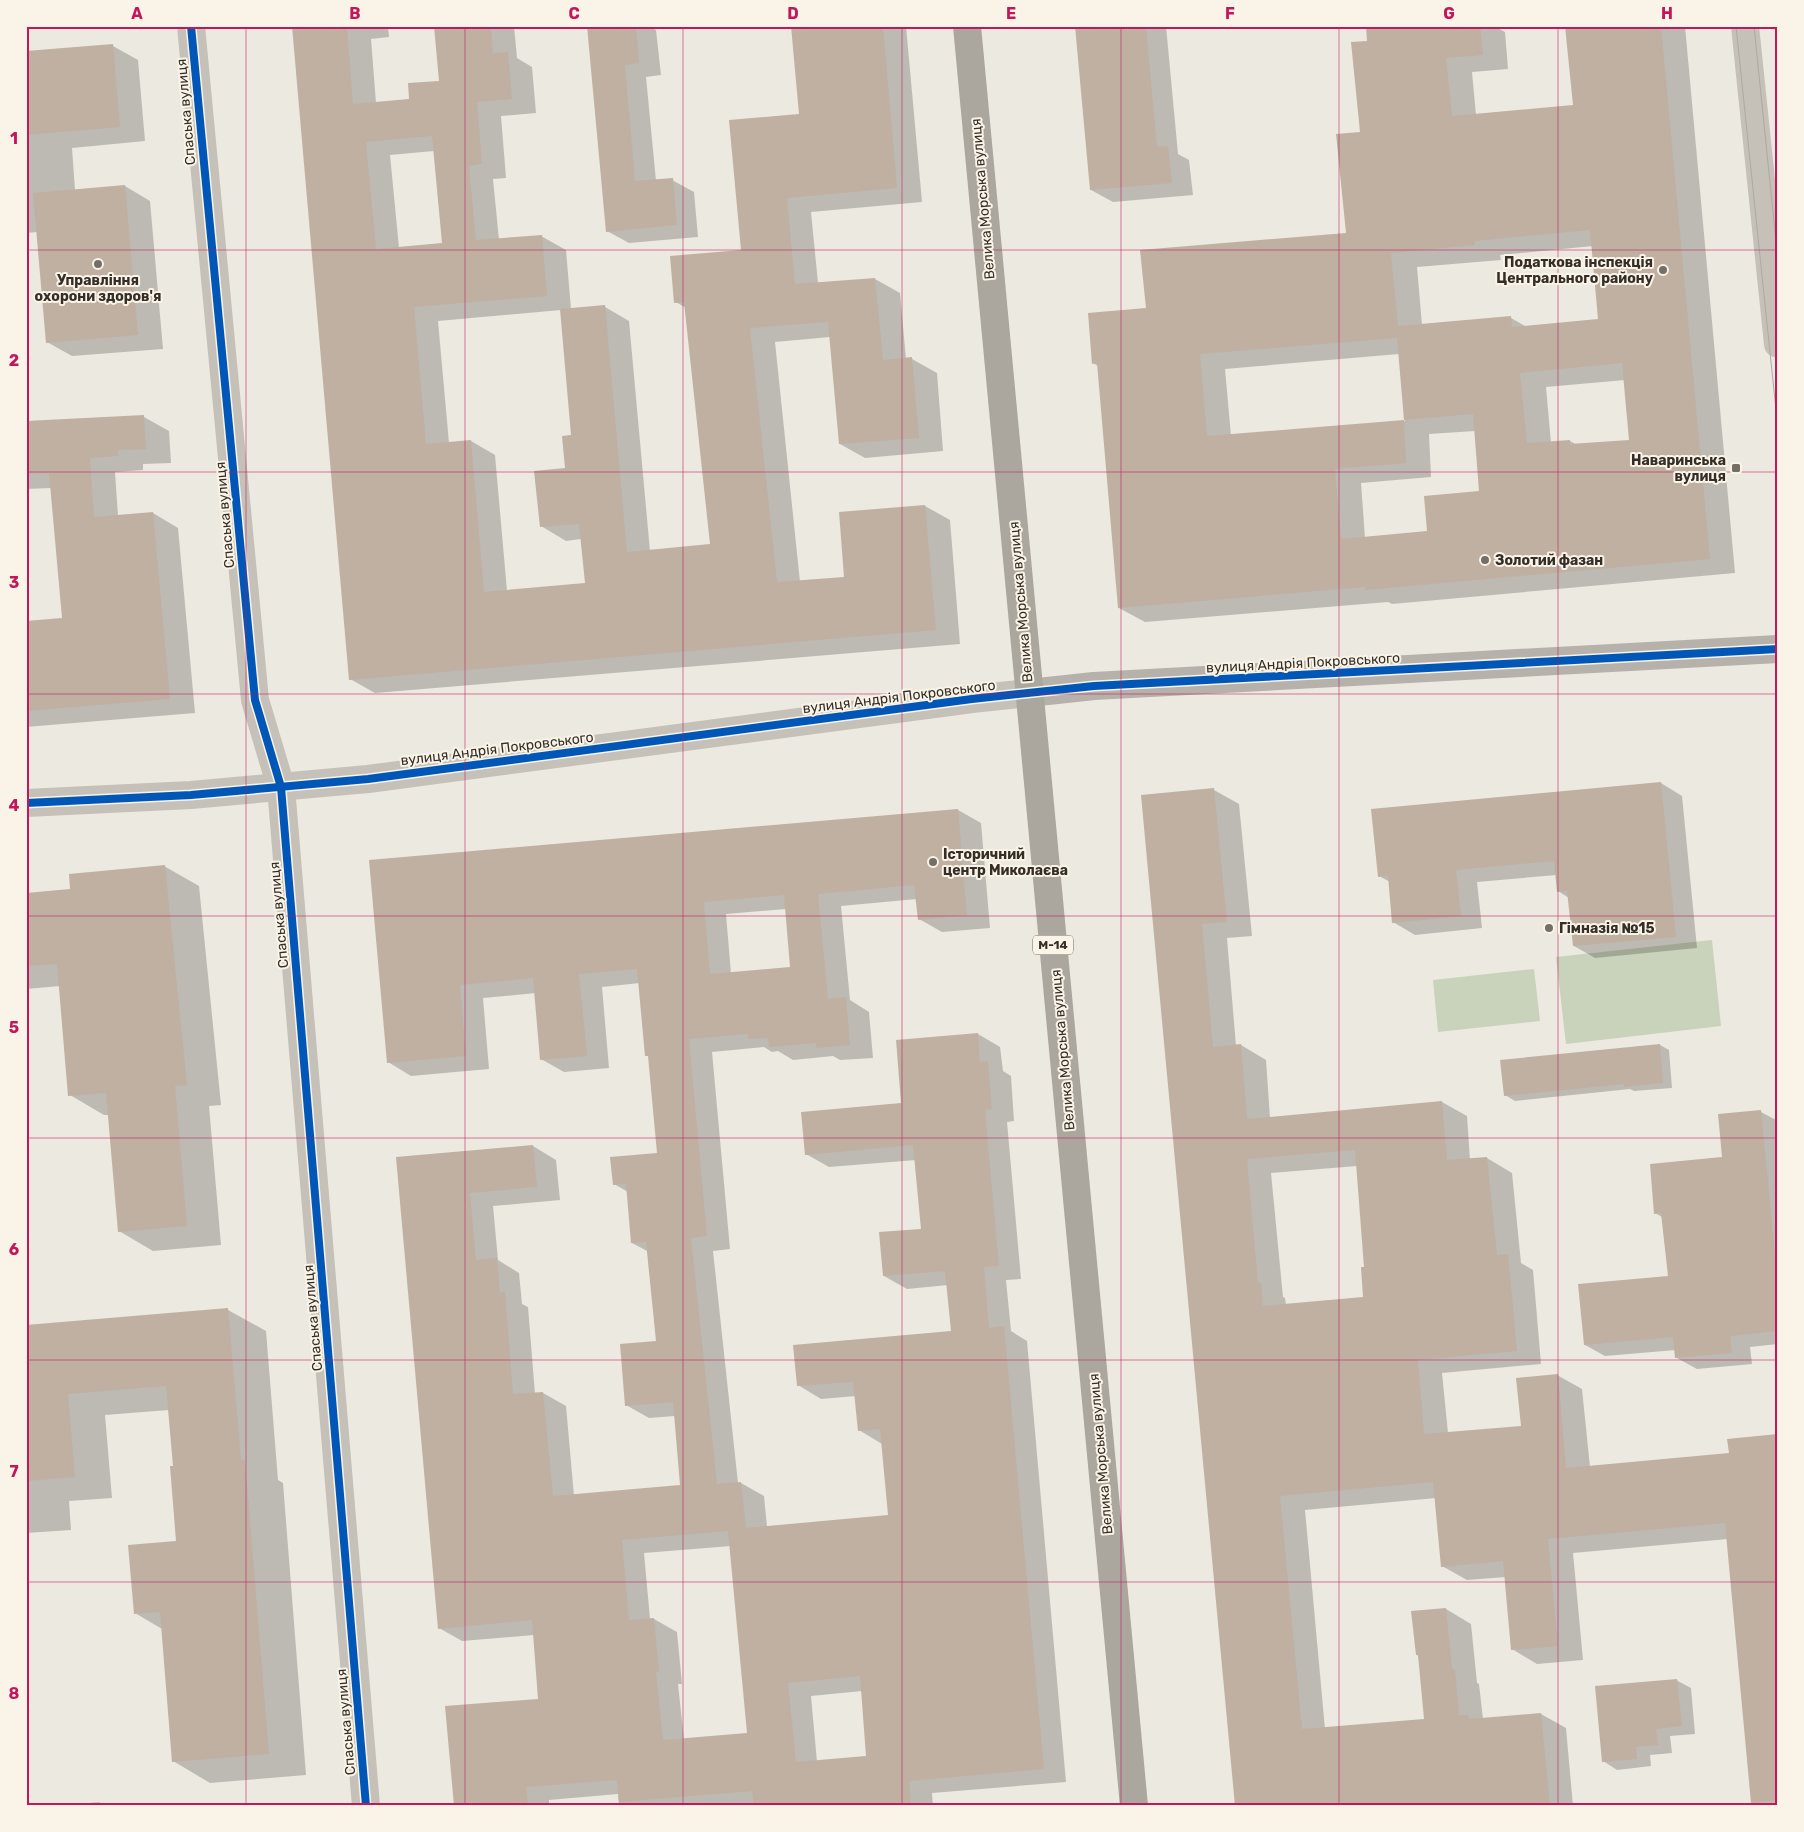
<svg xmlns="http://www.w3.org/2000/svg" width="1804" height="1832" font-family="Rubik,sans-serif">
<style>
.green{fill:#c9d2ba}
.shadow{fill:#0003;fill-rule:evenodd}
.building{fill:#bfb0a2;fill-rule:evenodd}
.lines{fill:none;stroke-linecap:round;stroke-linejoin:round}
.street{stroke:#c5c1b9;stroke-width:28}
.secondary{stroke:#b6b1aa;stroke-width:28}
.highway{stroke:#aba79f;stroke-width:28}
.tram{stroke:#ada9a3;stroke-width:1}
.cycleway-casing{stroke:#f9f4e7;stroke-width:11}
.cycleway{stroke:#0057b8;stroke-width:8}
.grid{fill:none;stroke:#c2185b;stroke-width:1;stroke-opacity:0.55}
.poi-dot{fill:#756f68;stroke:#f9f4e7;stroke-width:2}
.labels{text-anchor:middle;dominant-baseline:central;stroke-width:4;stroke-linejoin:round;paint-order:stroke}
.shield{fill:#f9f4e7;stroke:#706961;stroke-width:1}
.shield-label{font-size:12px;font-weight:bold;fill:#352e28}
.street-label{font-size:14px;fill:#352e28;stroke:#f9f4e7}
.poi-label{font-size:14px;font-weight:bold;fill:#352e28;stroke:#f9f4e7;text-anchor:start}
.neatline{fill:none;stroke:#c2185b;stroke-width:2}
.grid-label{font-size:16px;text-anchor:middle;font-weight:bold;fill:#c2185b}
</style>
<rect width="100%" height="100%" fill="#ece9e0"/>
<g class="green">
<polygon points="1712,940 1721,1026 1566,1044 1556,957"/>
<polygon points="1534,969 1540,1021 1438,1032 1433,980"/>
</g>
<g class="shadow">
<path d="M 293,26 L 388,26 L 389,37 L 371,39 L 376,103 L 410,100 L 440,82 L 435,26 L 514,26 L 517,58 L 532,67 L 536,113 L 501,116 L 506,178 L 493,179 L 499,240 L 541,236 L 566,250 L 571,309 L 605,307 L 629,321 L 650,551 L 711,545 L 686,308 L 676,302 L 742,251 L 800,115 L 792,26 L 906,26 L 922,202 L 811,212 L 818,283 L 875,279 L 900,293 L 906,359 L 912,359 L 937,373 L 943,451 L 865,458 L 840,444 L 830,337 L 775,342 L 800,582 L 846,578 L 925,506 L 950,520 L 960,644 L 375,693 L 350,679 ZM 434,151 L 443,244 L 399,248 L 390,155 ZM 561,310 L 573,436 L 566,469 L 541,526 L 566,541 L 581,539 L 586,585 L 507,591 L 495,455 L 471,441 L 449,443 L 438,321 Z"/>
<polygon points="588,26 650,26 656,30 661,75 646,77 656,181 672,180 694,192 698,237 629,243 607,231"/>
<polygon points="1076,26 1166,26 1178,154 1189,160 1193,195 1113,202 1091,190"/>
<path d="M 1389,26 L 1494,26 L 1505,32 L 1508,69 L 1472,72 L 1476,115 L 1574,106 L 1578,26 L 1685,26 L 1735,573 L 1392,604 L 1388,602 L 1145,622 L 1119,608 L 1098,366 L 1093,363 L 1147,310 L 1347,234 L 1361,133 L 1368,42 ZM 1593,246 L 1600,320 L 1527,327 L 1511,318 L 1422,325 L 1417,267 L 1501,260 L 1500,255 ZM 1399,354 L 1405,421 L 1231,436 L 1225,369 ZM 1625,380 L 1630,441 L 1577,445 L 1570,441 L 1551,443 L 1546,387 ZM 1475,431 L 1481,492 L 1428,532 L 1365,538 L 1361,483 L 1431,477 L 1429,434 Z"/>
<polygon points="113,46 138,60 145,141 72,148 75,190 125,186 150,201 163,349 72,356 47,342 37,232 26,233 26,53"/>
<polygon points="144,417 169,431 171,463 143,464 143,470 115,472 118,516 153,513 178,528 195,713 26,727 26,622 63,619 52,488 26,489 26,422"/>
<polygon points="1661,783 1682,796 1697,948 1595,958 1574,946 1569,898 1558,891 1556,875 1477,882 1482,928 1415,935 1393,922 1390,882 1379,876"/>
<path d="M 1214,790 L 1239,804 L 1252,936 L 1227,938 L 1236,1046 L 1241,1045 L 1266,1060 L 1270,1118 L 1442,1102 L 1467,1116 L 1470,1160 L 1487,1158 L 1512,1173 L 1521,1263 L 1533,1270 L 1541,1364 L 1442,1373 L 1448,1433 L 1522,1427 L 1557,1375 L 1582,1389 L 1590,1467 L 1730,1454 L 1778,1435 L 1778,1806 L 1753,1806 L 1728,1539 L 1573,1553 L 1583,1660 L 1537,1664 L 1512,1649 L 1506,1577 L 1467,1580 L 1442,1566 L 1436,1498 L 1305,1510 L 1325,1729 L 1425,1720 L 1419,1656 L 1417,1655 L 1446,1609 L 1471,1624 L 1477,1683 L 1479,1684 L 1483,1719 L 1541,1714 L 1566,1728 L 1573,1806 L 1237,1806 L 1142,796 ZM 1357,1166 L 1366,1268 L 1365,1298 L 1286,1305 L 1285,1298 L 1283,1297 L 1271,1173 Z"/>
<path d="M 958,810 L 981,823 L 990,928 L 942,932 L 919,919 L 917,899 L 841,906 L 850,1000 L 869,1012 L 873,1058 L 840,1060 L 833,1056 L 793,1060 L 778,1051 L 772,1052 L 764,1047 L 712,1052 L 730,1249 L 713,1251 L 738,1483 L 741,1483 L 764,1496 L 767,1527 L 889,1516 L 882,1444 L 859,1430 L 856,1396 L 821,1399 L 798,1385 L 952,1332 L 948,1285 L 907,1289 L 884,1276 L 922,1230 L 916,1160 L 829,1167 L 806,1154 L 902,1104 L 978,1034 L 1000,1047 L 1003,1071 L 1011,1076 L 1014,1121 L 1007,1122 L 1021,1279 L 1006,1280 L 1011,1331 L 1027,1341 L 1066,1782 L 932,1793 L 933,1806 L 619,1806 L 618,1794 L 549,1800 L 549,1806 L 455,1806 L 540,1700 L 534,1635 L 462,1641 L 439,1628 L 397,1159 L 533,1146 L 556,1160 L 560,1200 L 493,1206 L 498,1260 L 519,1273 L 522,1304 L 528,1307 L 535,1394 L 543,1393 L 566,1406 L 574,1496 L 681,1486 L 675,1416 L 649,1418 L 626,1405 L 657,1342 L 649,1252 L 632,1243 L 628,1192 L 614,1184 L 658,1154 L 650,1057 L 640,983 L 602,987 L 609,1068 L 564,1072 L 541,1059 L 536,993 L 483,998 L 489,1069 L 411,1076 L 388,1062 L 371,861 ZM 786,909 L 792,969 L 731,974 L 726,914 ZM 731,1546 L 749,1734 L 684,1740 L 678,1684 L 682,1684 L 677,1632 L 654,1619 L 650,1619 L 644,1553 ZM 862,1691 L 867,1757 L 817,1762 L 811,1696 Z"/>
<polygon points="164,866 199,886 221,1105 209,1106 221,1245 153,1251 119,1231 109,1115 104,1115 70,1095 60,986 26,989 26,894 71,890"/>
<polygon points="1660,1045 1669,1050 1672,1088 1634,1091 1630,1089 1515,1101 1505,1095"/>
<polygon points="1761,1112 1778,1121 1778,1344 1750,1347 1752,1364 1697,1369 1677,1358 1676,1350 1605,1356 1585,1345 1669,1277 1662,1217 1655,1213 1723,1158"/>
<polygon points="228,1310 266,1331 278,1480 283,1483 306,1775 210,1783 173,1761 162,1629 135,1613 178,1543 174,1467 169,1410 105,1415 112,1498 69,1501 71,1530 26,1533 26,1326"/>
<polygon points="1676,1680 1691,1688 1695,1734 1670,1736 1672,1753 1650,1755 1651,1766 1617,1770 1603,1761"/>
<polygon points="99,1802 105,1806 68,1806 68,1805"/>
</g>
<g class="building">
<path d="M 292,26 L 347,26 L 353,104 L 409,99 L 408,83 L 439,81 L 434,26 L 491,26 L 493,53 L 508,52 L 512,99 L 477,102 L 482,164 L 469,166 L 476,240 L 542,235 L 547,296 L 414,307 L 426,444 L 471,440 L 484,592 L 585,583 L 579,524 L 540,527 L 534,471 L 565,468 L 562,436 L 571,435 L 560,309 L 605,305 L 627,552 L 710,544 L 684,302 L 674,303 L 670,256 L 741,250 L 729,120 L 799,114 L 791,26 L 883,26 L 897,188 L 787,198 L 795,284 L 875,278 L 883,360 L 912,357 L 919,438 L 839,444 L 828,322 L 750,328 L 777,582 L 844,577 L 839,512 L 925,505 L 936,630 L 349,680 ZM 432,136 L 442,243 L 376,249 L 366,142 Z"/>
<polygon points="587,26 636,26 639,63 625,65 635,181 673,178 677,225 606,232"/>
<polygon points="1075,26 1146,26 1157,147 1168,146 1172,183 1090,190"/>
<path d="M 1366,26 L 1480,26 L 1483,55 L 1446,58 L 1452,116 L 1573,105 L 1565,26 L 1661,26 L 1710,559 L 1365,590 L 1365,587 L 1118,608 L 1097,363 L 1092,364 L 1088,313 L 1146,308 L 1140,250 L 1346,233 L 1336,134 L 1360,132 L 1351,42 L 1367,41 ZM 1590,230 L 1598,319 L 1512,327 L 1511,316 L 1398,326 L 1391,253 L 1475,245 L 1475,241 ZM 1397,338 L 1404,420 L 1207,436 L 1200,354 ZM 1622,363 L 1629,440 L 1570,444 L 1570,440 L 1527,443 L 1520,373 ZM 1473,414 L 1479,491 L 1424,496 L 1427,531 L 1341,539 L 1335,469 L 1406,463 L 1404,420 Z"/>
<polygon points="113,44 120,127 26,135 26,51"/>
<polygon points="125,185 138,335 46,343 33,193"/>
<polygon points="144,415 146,449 118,450 118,456 90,458 94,517 153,512 170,699 26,711 26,621 62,618 49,473 26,474 26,421"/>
<polygon points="1661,782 1676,937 1573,946 1567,891 1557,892 1554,861 1456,870 1461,916 1392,923 1388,876 1378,877 1371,809"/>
<path d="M 1214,788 L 1227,922 L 1202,924 L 1213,1047 L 1241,1044 L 1247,1119 L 1442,1101 L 1447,1160 L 1487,1157 L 1497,1255 L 1508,1254 L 1517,1351 L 1418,1360 L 1424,1434 L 1521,1426 L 1516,1378 L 1558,1374 L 1566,1468 L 1729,1453 L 1727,1439 L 1778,1434 L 1778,1800 L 1751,1803 L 1725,1523 L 1548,1539 L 1558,1646 L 1511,1650 L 1503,1561 L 1441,1567 L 1433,1482 L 1280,1496 L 1302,1729 L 1424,1719 L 1418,1655 L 1416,1655 L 1411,1611 L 1446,1608 L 1452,1669 L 1455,1669 L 1459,1715 L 1468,1715 L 1469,1719 L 1541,1713 L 1550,1806 L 1235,1806 L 1141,795 ZM 1355,1150 L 1364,1267 L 1361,1267 L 1363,1297 L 1263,1306 L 1261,1283 L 1258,1283 L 1247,1159 Z"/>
<path d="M 958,809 L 967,915 L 918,920 L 914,885 L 818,894 L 828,999 L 846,997 L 850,1045 L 816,1048 L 816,1043 L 769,1047 L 768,1038 L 748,1039 L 748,1034 L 689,1039 L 707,1236 L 691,1238 L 717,1484 L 741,1482 L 746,1528 L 888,1515 L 880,1429 L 858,1431 L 853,1382 L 797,1386 L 793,1345 L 951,1331 L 945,1271 L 883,1276 L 879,1232 L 921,1229 L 913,1145 L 805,1155 L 801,1112 L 901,1103 L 896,1040 L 978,1033 L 980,1062 L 988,1061 L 992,1109 L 985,1110 L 999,1266 L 984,1267 L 989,1328 L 1004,1326 L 1044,1769 L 909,1781 L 911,1806 L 754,1806 L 752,1791 L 619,1802 L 617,1780 L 526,1787 L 528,1806 L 454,1806 L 445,1706 L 538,1699 L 532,1620 L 438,1629 L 396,1157 L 533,1145 L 537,1187 L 470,1193 L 476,1260 L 497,1258 L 500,1293 L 505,1292 L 513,1394 L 543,1392 L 553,1496 L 680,1485 L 673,1402 L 625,1406 L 620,1344 L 656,1341 L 646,1242 L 631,1243 L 626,1184 L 613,1185 L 610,1157 L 657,1153 L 648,1056 L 645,1056 L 637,969 L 579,974 L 587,1056 L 540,1060 L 533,978 L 460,985 L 466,1056 L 387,1063 L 369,860 ZM 784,895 L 790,967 L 710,974 L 704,902 ZM 728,1531 L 747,1733 L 663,1740 L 656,1672 L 659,1672 L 654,1618 L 629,1620 L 622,1540 ZM 860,1676 L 866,1756 L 796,1762 L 788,1683 Z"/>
<polygon points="165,865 187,1085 175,1086 187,1226 118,1232 106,1093 68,1096 57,964 26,966 26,893 70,889 69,874"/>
<polygon points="1660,1044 1663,1083 1624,1087 1624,1084 1504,1096 1500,1060"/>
<polygon points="1761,1110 1778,1284 1778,1331 1730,1336 1732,1353 1675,1358 1673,1337 1584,1345 1578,1284 1668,1276 1661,1213 1654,1214 1650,1164 1722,1157 1718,1114"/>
<polygon points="228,1308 241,1460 245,1460 269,1754 172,1762 160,1612 134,1614 128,1545 176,1541 170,1466 173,1466 166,1386 68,1394 75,1477 26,1481 26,1325"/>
<polygon points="1677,1679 1682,1726 1656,1729 1658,1745 1636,1747 1637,1759 1602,1762 1595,1686"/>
</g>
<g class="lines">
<g class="street">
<polyline points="191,26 255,700 281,787 366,1806"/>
<polyline points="1745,26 1778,344"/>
<polyline points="26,803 191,795 368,779 972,699 1029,693"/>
</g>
<polyline class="secondary" points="1029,693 1094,686 1778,649"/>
<polyline class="highway" points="967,26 1134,1806"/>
<g class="tram">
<polyline points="1736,26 1778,429"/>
<polyline points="1754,26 1778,261"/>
</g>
<defs>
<g id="cycleway">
<polyline points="191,26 255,700 281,787 366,1806"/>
<polyline points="26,803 191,795 368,779 972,699 1094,686 1778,649"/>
</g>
</defs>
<use href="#cycleway" class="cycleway-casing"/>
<use href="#cycleway" class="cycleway"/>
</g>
<path class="grid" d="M 246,26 L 246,1806M 465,26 L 465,1806M 683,26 L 683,1806M 902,26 L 902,1806M 1121,26 L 1121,1806M 1339,26 L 1339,1806M 1558,26 L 1558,1806M 26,250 L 1778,250M 26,472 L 1778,472M 26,694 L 1778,694M 26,916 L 1778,916M 26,1138 L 1778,1138M 26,1360 L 1778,1360M 26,1582 L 1778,1582"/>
<g class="poi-dot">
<circle cx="98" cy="264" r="5"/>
<circle cx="1663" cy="270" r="5"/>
<rect x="1731" y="463" width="10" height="10" rx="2.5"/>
<circle cx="1485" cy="560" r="5"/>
<circle cx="933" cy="862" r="5"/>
<circle cx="1549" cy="928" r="5"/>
</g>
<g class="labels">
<rect class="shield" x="1033" y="935.5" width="40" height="19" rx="4"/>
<g class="shield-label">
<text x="1053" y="945">М-14</text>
</g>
<g class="street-label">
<text transform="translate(186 112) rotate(-95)">Спаська вулиця</text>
<text transform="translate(983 199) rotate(-95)">Велика Морська вулиця</text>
<text transform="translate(225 515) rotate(-95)">Спаська вулиця</text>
<text transform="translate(1021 602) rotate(-95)">Велика Морська вулиця</text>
<text transform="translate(1303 663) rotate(-3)">вулиця Андрія Покровського</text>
<text transform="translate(899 697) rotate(-7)">вулиця Андрія Покровського</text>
<text transform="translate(497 749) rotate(-7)">вулиця Андрія Покровського</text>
<text transform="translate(279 915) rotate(-95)">Спаська вулиця</text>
<text transform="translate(1063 1050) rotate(-95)">Велика Морська вулиця</text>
<text transform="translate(313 1318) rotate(-95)">Спаська вулиця</text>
<text transform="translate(1101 1454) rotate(-95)">Велика Морська вулиця</text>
<text transform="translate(346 1722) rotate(-95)">Спаська вулиця</text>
</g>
<g class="poi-label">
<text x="1653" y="262" text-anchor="end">Податкова інспекція<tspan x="1653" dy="16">Центрального району</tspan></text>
<text x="98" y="280" text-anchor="middle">Управління<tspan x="98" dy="16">охорони здоров'я</tspan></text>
<text x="1726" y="460" text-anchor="end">Наваринська<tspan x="1726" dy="16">вулиця</tspan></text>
<text x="1495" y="560">Золотий фазан</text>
<text x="943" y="854">Історичний<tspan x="943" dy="16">центр Миколаєва</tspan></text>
<text x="1559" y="928">Гімназія №15</text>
</g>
</g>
<rect width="1804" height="1832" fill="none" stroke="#f9f4e7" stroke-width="55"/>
<rect x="28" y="28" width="1748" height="1776" class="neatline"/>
<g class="grid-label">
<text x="137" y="19">A</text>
<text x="355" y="19">B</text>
<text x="574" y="19">C</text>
<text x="793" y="19">D</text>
<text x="1011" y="19">E</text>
<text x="1230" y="19">F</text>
<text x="1449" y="19">G</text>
<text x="1667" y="19">H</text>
<text x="14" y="144">1</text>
<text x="14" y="366">2</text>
<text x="14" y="588">3</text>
<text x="14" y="811">4</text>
<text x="14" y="1033">5</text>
<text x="14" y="1255">6</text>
<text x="14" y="1477">7</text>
<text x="14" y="1699">8</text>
</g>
</svg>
